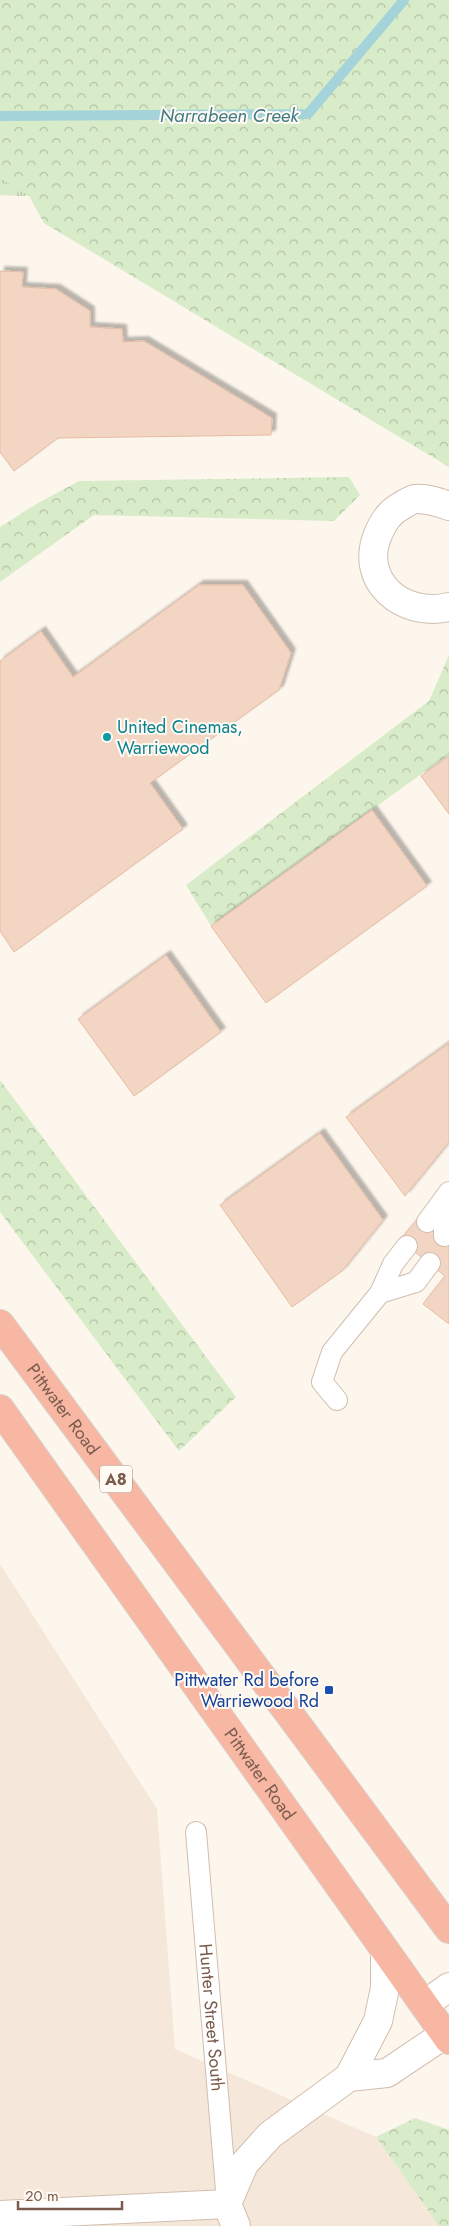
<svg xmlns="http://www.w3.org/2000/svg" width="449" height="2226" font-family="Jost,sans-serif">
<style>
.residential{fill:#f5e8da}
.forest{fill:url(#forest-crowns)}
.park{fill:url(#park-tufts)}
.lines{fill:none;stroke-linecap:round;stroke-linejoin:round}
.stream{stroke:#a5d3da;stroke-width:10}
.building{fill:#f3d5c3;stroke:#e6bba3;filter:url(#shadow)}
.lane-casing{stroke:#d1beb0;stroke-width:22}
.street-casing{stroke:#d1beb0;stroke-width:30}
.secondary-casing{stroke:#d6c0b0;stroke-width:30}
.highway-casing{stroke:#dad1cd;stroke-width:30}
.lane{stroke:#fff;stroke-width:20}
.street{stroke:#fff;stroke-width:28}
.secondary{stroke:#fff;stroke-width:28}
.highway{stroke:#f7b7a3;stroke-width:28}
.culture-dot{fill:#0f9aa8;stroke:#fffaf3;stroke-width:2}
.transit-dot{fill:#1a4fb4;stroke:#fffaf3;stroke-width:2}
.labels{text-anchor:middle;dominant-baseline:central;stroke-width:4;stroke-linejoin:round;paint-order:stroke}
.shield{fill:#fffaf3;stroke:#a28b7f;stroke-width:1}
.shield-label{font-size:16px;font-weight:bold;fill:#7a5c4d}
.culture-label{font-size:18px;fill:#0d838f;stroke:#fffaf3;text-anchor:start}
.street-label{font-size:18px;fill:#7a5c4d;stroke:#fffaf3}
.transit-label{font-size:18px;fill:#164399;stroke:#fffaf3;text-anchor:end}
.water-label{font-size:19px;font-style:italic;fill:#437c86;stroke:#fffaf3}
</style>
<defs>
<pattern id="forest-crowns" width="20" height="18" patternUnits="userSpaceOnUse" patternTransform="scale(1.25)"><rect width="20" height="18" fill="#d8ecc9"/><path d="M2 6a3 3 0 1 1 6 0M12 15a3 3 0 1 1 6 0" fill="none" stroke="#b4c2a5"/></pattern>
<pattern id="park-tufts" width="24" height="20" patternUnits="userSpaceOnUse" patternTransform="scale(1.25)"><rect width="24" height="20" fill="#d8ecc9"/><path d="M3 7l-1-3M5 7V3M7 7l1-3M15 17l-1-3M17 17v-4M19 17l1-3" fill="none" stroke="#b4c2a5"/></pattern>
<filter id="shadow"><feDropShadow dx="4.5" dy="-4.5" stdDeviation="1" flood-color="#0004"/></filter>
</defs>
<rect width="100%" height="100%" fill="#fdf6ec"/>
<polygon class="residential" points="0,1564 157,1809 175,2049 376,2137 439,2226 0,2226"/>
<g class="forest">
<polygon points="0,0 449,0 449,467 44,223 29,196 0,195"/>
<polygon points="349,477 360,495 334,521 94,515 0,582 0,527 38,503 79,481"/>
<polygon points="449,655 449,754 211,926 186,885 429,701"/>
<polygon points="0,1080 236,1397 179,1451 0,1212"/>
<polygon points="415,2118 449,2130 449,2226 439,2226 376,2137"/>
</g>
<polygon class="park" points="0,178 29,196 0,195"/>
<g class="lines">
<polyline class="stream" points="0,116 308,114 404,0"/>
</g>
<g class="building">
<polygon points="0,271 23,272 22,287 56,289 90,311 90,327 122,329 123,342 144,341 272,418 271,435 58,438 14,471 0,452"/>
<polygon points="199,585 243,585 291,653 279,690 150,783 183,829 14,952 0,931 0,661 41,631 73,677"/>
<polygon points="449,756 449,814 421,776"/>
<polygon points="372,810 427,886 266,1003 211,926"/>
<polygon points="166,955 221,1032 134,1096 78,1019"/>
<polygon points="449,1043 449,1142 405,1196 346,1117"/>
<polygon points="320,1133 383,1220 342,1271 292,1307 220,1205"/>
<polygon points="420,1216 449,1240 449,1324 423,1304 445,1276 400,1240"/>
</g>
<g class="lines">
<defs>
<g id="lane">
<polyline points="444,1199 444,1236"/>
<polyline points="427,1222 449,1192"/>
<polyline points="380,1293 416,1282 430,1263"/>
<polyline points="337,1400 322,1382 332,1352 380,1293 393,1264 407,1246"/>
<path id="s1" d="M 196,1832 L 227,2202"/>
</g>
<g id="street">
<path d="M 449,506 C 438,502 427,498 415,499 C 410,500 405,504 401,506 C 390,512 384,520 379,532 C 357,580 402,618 449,607"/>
<polyline points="349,2077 387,2073 445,2034"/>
<polyline points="0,2215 227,2204"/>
<polyline points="236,2226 227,2204 244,2164 270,2135 349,2077 378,2021 385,1988 385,1950"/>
</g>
<polyline id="secondary" points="424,2005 449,1987"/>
<g id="highway">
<path id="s2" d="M 0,1324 L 449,1929"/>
<path id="s3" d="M 0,1409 L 449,2040"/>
</g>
</defs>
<use href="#lane" class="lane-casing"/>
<use href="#street" class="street-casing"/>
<use href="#secondary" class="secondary-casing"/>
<use href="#highway" class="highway-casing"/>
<use href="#lane" class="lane"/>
<use href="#street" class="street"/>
<use href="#secondary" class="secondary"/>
<use href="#highway" class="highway"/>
</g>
<circle class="culture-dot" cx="107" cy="737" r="5"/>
<rect class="transit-dot" x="324" y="1685" width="10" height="10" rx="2.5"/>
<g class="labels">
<rect class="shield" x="100" y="1465.5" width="32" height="27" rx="4"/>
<g class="shield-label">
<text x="116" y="1479">A8</text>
</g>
<g class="culture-label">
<text x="117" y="727">United Cinemas,<tspan x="117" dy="21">Warriewood</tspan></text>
</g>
<g class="street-label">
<text stroke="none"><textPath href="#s2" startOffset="106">Pittwater Road</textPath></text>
<text stroke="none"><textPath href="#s3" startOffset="448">Pittwater Road</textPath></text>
<text stroke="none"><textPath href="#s1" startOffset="186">Hunter Street South</textPath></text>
</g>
<g class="transit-label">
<text x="319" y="1680">Pittwater Rd before<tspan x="319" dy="21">Warriewood Rd</tspan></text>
</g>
<g class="water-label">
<text x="229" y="115">Narrabeen Creek</text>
</g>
</g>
<path d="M18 2201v8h104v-8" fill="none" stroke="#7a5c4d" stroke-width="2.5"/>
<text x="25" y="2201" font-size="15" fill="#7a5c4d" stroke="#fffaf3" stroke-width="4" paint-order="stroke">20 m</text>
</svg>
